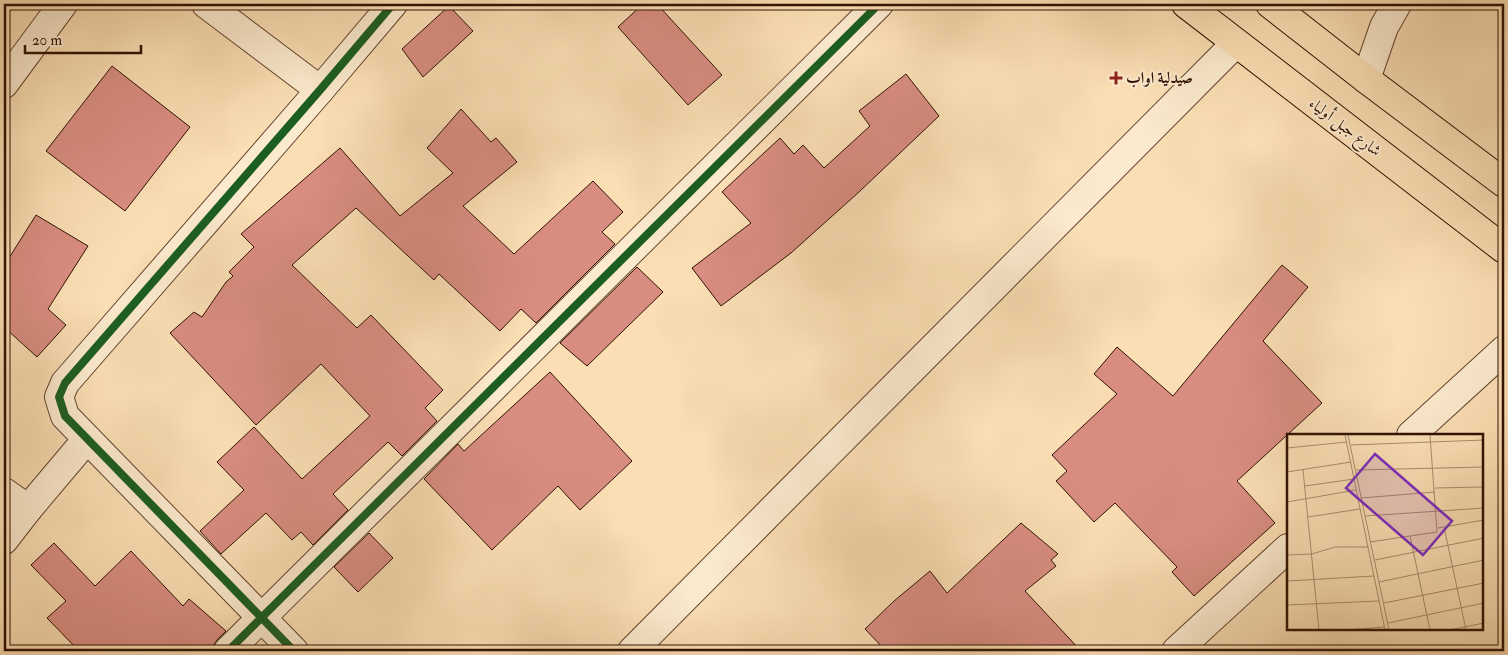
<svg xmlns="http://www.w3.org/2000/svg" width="1508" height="655" font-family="'IM FELL Double Pica',Amiri,serif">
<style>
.building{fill:#d98d81;stroke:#301202}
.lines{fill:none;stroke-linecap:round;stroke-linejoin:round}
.minor-casing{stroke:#63452e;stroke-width:30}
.major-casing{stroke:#301202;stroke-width:30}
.minor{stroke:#fceace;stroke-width:28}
.major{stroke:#fbdeb4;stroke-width:28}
.cycleway-casing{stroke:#fceace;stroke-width:11}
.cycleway{stroke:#1b5e20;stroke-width:8}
.poi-dot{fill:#8f2418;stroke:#fceace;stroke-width:2}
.labels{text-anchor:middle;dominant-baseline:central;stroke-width:4;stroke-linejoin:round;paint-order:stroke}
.poi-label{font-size:16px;font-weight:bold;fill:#301202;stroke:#fceace;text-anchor:start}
.street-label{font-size:16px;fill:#301202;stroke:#fceace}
.inset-road{fill:none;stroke:#aa8c6d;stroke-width:1}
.view{fill:#7b2cbf;fill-opacity:0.15;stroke:#7b2cbf;stroke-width:2.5}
.inset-edge{fill:none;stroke:#301202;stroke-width:2.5}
</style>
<rect width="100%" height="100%" fill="#fbdeb4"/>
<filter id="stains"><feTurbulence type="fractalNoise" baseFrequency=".004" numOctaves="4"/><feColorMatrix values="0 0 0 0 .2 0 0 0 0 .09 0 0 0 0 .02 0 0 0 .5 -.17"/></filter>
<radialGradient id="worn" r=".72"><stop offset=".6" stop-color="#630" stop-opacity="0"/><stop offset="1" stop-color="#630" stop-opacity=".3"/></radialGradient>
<g class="building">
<polygon points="643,4 657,4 722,75 688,105 618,27"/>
<polygon points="449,6 473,31 423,77 402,49"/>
<polygon points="112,66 190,127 125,211 46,151"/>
<polygon points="906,74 939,116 859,192 791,253 721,306 692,268 751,223 722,192 780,138 794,154 803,145 824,168 870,126 859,111"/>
<polygon points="461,109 491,142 496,138 517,162 463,206 514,254 593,181 623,212 602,232 615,244 536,323 521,309 500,331 439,274 434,280 356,208 292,265 357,328 371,315 443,390 425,408 437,421 402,456 388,442 333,494 348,510 313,545 301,532 292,540 266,513 221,554 200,531 244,490 217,462 254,427 302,479 370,416 321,364 256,425 170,333 194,312 202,317 226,282 233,276 229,272 254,247 241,234 340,148 400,216 453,173 427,148"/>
<polygon points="36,215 88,246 48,309 66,325 37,357 4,327 4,266"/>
<polygon points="1282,265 1308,287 1263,341 1322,403 1237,481 1275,523 1194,596 1172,572 1177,567 1115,503 1094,522 1056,481 1067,471 1052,455 1117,394 1094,374 1117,347 1173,396"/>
<polygon points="637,267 663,292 587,366 560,343"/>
<polygon points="550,372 632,461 580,510 558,486 492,550 424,479 458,444 464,451"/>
<polygon points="1021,523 1058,554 1051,560 1056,566 1025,591 1081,651 886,651 865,629 894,601 930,571 947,593"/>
<polygon points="369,533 393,558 358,592 334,567"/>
<polygon points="54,543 95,586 131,551 183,606 189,599 226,631 217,640 213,646 213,651 79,651 47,618 66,601 31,565"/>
</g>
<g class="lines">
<defs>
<g id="minor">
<polyline points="206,4 320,90"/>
<polyline points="1366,79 1384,27 1397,4"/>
<polyline points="4,84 63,4"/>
<polyline points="1411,435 1504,350"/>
<polyline points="4,492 28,509"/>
<polyline points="4,540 28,509 87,439"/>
<polyline points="228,651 879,4"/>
<polyline points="294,651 65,416 59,397 65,383 320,90 393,4"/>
<polyline points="632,651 1236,43"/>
<polyline points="1176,651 1288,548"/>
</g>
<g id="major">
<polyline points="1186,4 1504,249"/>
<polyline points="1270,4 1366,79 1504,183"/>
</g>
</defs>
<use href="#minor" class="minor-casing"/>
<use href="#major" class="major-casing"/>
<use href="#minor" class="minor"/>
<use href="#major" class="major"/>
<defs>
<g id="cycleway">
<polyline points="228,651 879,4"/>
<polyline points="294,651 65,416 59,397 65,383 320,90 393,4"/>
</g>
</defs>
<use href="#cycleway" class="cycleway-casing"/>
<use href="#cycleway" class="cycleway"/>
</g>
<path class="poi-dot" d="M1113.5 70.5h5v5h5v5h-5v5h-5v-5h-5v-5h5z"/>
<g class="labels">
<g class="poi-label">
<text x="1126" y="78">صيدلية اواب</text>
</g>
<g class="street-label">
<text transform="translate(1345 127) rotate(37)">شارع جبل أولياء</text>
</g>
</g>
<g transform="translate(1287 434)">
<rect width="196" height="196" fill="#fbdeb4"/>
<path class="inset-road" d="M 58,1 L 98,196M 61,1 L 102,196M 64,11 L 197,6M 0,14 L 60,8M 16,36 L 32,196M 69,36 L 197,33M 0,38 L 64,28M 18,52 L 67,45M 148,54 L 197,53M 74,64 L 148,58M 0,68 L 69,56M 78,82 L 197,74M 21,83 L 73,75M 157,93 L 179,196M 151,94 L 197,86M 123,102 L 143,196M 83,108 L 150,98 L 143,1M 0,121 L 25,120 L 48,113 L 81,113M 88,126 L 197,104M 0,147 L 87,142M 92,148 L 197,126M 97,169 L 197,149M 0,171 L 92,167M 101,189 L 197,169M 59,196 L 97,193M 162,196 L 197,189"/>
<path class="view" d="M 88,20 L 165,87 L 136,121 L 59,54 Z"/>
<rect width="196" height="196" class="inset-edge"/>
</g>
<rect width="1508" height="655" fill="none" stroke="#fbdeb4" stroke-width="20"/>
<rect x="5" y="5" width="1498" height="645" fill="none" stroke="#301202" stroke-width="2.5"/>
<rect x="10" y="10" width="1488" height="635" fill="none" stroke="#301202"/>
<path d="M25 45v8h116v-8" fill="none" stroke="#301202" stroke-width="2.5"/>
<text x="32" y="45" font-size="15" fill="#301202" stroke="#fceace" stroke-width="4" paint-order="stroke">20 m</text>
<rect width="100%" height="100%" filter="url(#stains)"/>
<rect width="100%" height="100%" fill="url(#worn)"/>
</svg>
